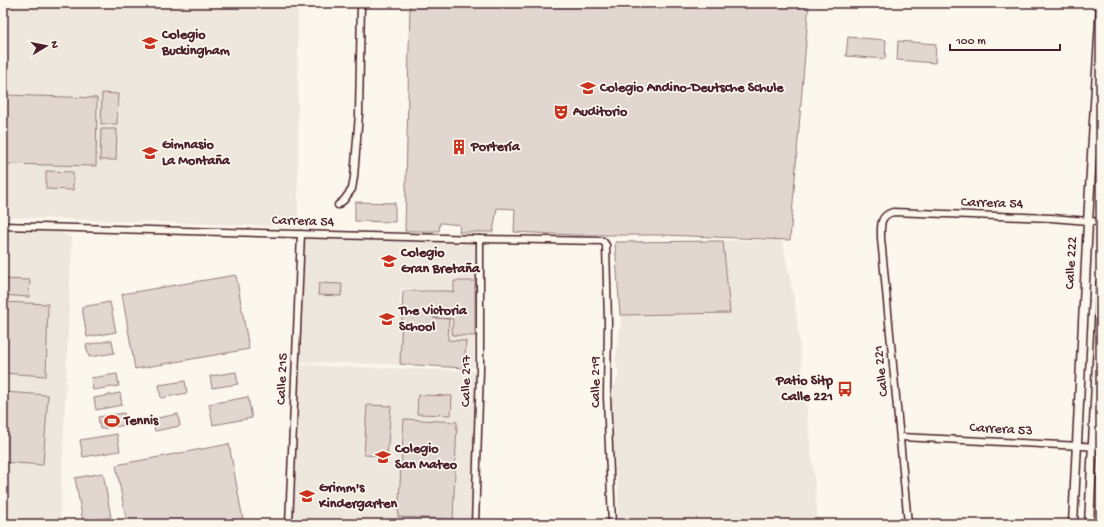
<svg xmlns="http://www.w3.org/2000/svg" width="1104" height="527" font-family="'Gochi Hand',sans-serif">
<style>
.built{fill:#eee7de;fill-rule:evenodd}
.green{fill:#e2d7d0;stroke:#967b7e}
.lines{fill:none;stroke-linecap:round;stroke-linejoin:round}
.minor-casing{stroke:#4a1f2b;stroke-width:9}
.tertiary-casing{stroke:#4a1f2b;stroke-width:11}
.minor{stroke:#fbf7ec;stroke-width:6}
.tertiary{stroke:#fbf7ec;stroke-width:8}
.labels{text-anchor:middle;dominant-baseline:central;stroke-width:3.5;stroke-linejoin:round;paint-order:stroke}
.poi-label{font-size:14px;font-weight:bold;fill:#4a1f2b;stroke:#fbf7ec;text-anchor:start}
.street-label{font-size:14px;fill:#4a1f2b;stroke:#fbf7ec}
</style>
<rect width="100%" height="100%" fill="#fbf7ec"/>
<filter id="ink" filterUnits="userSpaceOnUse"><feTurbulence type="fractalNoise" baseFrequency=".025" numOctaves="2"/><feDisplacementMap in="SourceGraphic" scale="8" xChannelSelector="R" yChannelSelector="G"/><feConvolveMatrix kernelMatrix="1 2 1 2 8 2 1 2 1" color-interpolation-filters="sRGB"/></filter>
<g filter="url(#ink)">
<g class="built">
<polygon points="3,3 298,3 298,227 3,217"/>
<polygon points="3,231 60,232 72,238 60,524 3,524"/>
<path d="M 303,236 L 476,242 L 474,367 L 299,362 ZM 401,289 L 450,291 L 453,292 L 402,306 L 400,305 Z"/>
<polygon points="782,240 795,303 815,485 818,524 618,524 618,487 614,456 611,395 619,374 615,361 621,321 615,242"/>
<polygon points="297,365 477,371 471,524 289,524"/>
<polygon points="1101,369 1101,441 1098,441"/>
<polygon points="1100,456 1101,524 1095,524"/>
<polygon points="979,517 1066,522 1066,524 979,524"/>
</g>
<g class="green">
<polygon points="410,3 809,3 790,240 664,235 574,235 514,232 515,209 497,208 493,232 459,232 460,225 442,223 440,223 439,231 405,231"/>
<polygon points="848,37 886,40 885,59 846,56"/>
<polygon points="898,41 936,44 935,63 897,60"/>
<polygon points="102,93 118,94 117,124 101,124"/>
<polygon points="3,95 97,98 96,166 3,164"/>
<polygon points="101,129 117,129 116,160 100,160"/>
<polygon points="46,171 73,172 73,190 46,189"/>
<polygon points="355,202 395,203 395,222 355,221"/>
<polygon points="723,241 730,313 620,315 615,242"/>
<polygon points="236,275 249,349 135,369 122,294"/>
<polygon points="3,279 30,280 29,297 3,295"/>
<polygon points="454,281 475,281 475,336 452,335 453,319 433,318 449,319 448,340 466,341 464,368 400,364 403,291 450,291 454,292"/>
<polygon points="319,283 342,284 341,296 318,295"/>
<polygon points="3,302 48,304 46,376 3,373"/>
<polygon points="110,302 116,332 87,337 82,307"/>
<polygon points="112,340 114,353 89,357 86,345"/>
<polygon points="236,372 238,384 212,388 210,376"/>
<polygon points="117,374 119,386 93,390 91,378"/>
<polygon points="185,381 187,393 161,398 159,385"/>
<polygon points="3,392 48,395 43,465 3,462"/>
<polygon points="120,393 122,405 96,410 94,398"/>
<polygon points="418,395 452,396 451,415 417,414"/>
<polygon points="248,397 252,418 213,425 209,404"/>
<polygon points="367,405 391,406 387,456 364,455"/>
<polygon points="124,413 126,425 100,429 98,417"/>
<polygon points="178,414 180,426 155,431 152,419"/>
<polygon points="404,419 457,422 453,519 398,517"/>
<polygon points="117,434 120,451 83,457 80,440"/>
<polygon points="229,444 243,520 223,524 127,524 116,465"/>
<polygon points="103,473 111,517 83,522 75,478"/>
</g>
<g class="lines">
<defs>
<g id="minor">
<polyline points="338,205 344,200 352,189 354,177 359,114 361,3"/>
<polyline points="3,226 480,239 603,241 606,245 608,322 607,396 612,524"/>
<polyline points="901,437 1101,447"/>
<polyline points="289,524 301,234"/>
<polyline points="475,524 480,370 480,239"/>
<path d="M 908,524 L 881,238 C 881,226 879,216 893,212 L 1051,218 L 1101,222"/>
</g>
<g id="tertiary">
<polyline points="1073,524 1088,222 1101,3"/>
<polyline points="1089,524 1101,282"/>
</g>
</defs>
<use href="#minor" class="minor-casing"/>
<use href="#tertiary" class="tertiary-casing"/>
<use href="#minor" class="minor"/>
<use href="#tertiary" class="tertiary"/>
</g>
</g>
<defs>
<symbol id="school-bare" viewBox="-9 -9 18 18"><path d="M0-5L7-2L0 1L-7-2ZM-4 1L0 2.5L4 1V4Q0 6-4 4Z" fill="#c8321e" stroke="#fbf7ec" stroke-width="2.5" paint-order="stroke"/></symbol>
<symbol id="theatre-bare" viewBox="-9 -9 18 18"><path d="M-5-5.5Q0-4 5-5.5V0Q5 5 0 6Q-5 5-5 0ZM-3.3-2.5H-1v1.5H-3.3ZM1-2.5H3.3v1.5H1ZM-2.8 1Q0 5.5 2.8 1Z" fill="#c8321e" stroke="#fbf7ec" stroke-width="2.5" paint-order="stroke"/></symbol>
<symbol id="building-bare" viewBox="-9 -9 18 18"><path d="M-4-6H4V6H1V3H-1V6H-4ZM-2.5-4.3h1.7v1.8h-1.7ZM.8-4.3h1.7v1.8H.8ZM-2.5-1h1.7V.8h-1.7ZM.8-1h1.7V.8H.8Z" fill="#c8321e" stroke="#fbf7ec" stroke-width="2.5" paint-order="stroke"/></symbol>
<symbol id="bus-bare" viewBox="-9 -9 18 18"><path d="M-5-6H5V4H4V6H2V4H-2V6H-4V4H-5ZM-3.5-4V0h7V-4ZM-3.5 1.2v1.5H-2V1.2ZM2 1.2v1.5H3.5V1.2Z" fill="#c8321e" stroke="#fbf7ec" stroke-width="2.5" paint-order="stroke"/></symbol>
<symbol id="stadium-bare" viewBox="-9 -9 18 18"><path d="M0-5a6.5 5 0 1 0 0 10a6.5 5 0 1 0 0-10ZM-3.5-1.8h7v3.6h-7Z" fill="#c8321e" stroke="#fbf7ec" stroke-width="2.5" paint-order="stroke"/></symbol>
</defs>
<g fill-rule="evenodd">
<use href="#school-bare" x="139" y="32" width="22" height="22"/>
<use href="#school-bare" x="577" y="77" width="22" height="22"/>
<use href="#theatre-bare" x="550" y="101" width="22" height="22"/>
<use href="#building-bare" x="448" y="136" width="22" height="22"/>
<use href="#school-bare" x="139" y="142" width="22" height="22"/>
<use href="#school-bare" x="378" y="250" width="22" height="22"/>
<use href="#school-bare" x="376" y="308" width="22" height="22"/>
<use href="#bus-bare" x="834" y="378" width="22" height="22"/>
<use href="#stadium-bare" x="101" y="410" width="22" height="22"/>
<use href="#school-bare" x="372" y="446" width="22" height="22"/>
<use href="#school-bare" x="296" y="485" width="22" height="22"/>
</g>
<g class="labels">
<g class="poi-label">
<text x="162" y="35">Colegio<tspan x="162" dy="16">Buckingham</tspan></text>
<text x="600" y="88">Colegio Andino-Deutsche Schule</text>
<text x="573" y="112">Auditorio</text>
<text x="162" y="145">Gimnasio<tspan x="162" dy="16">La Montaña</tspan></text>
<text x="471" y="147">Portería</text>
<text x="401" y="253">Colegio<tspan x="401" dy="16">Gran Bretaña</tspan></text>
<text x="399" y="311">The Victoria<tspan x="399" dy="16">School</tspan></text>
<text x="833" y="381" text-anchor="end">Patio Sitp<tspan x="833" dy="16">Calle 221</tspan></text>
<text x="124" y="421">Tennis</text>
<text x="395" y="449">Colegio<tspan x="395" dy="16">San Mateo</tspan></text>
<text x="319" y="488">Grimm's<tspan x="319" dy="16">Kindergarten</tspan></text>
</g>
<g class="street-label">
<text transform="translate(992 204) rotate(2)">Carrera 54</text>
<text transform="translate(303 222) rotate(2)">Carrera 54</text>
<text transform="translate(1072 263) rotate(-87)">Calle 222</text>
<text transform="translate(882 371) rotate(-96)">Calle 221</text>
<text transform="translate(283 379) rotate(-88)">Calle 215</text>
<text transform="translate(467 381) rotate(-89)">Calle 217</text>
<text transform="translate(596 382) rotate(-90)">Calle 219</text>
<text transform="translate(1001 430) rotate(3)">Carrera 53</text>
</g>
</g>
<rect width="1104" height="527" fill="none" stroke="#fbf7ec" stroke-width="16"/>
<rect x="8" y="8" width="1088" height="511" fill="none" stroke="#4a1f2b" stroke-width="1.5" filter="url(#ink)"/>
<g transform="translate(46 46) rotate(80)" stroke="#fbf7ec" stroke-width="3" paint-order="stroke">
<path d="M0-3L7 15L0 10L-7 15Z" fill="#4a1f2b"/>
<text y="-6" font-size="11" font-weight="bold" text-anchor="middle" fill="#4a1f2b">N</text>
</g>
<path d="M950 44v6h110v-6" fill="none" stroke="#4a1f2b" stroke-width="2"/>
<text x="956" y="44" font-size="12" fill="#4a1f2b" stroke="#fbf7ec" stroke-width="3" paint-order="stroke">100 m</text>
</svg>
